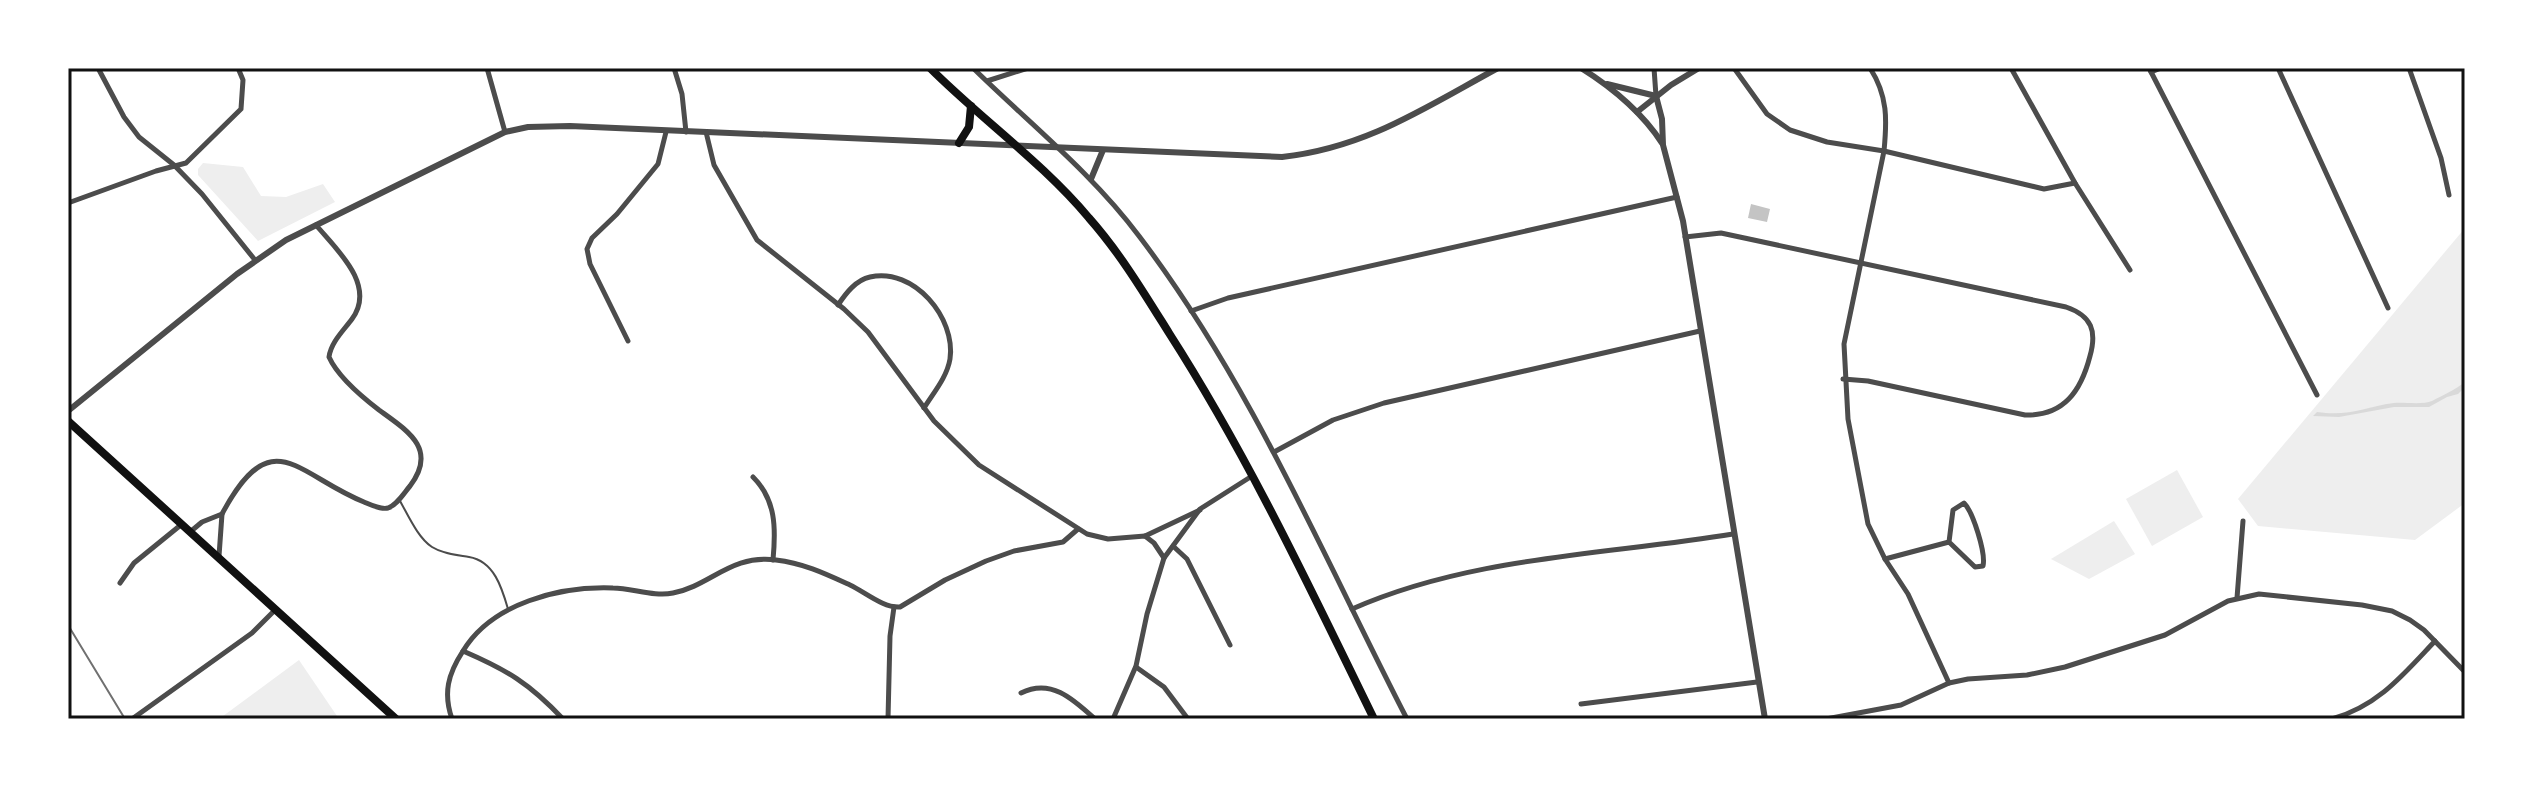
<svg xmlns="http://www.w3.org/2000/svg" width="2533" height="787" font-family="Lora,serif">
<style>
.green{fill:#eee}
.water{fill:#d9d9d9}
.building{fill:#c4c4c4}
.lines{fill:none;stroke-linecap:round;stroke-linejoin:round}
.service{stroke:#4c4c4c;stroke-width:2}
.minor{stroke:#4c4c4c;stroke-width:5}
.tertiary{stroke:#4c4c4c;stroke-width:6}
.primary{stroke:#111;stroke-width:8}
.tram{stroke:#707070;stroke-width:2}
.neatline{fill:none;stroke:#111;stroke-width:3}
</style>
<rect width="100%" height="100%" fill="#fff"/>
<g class="green">
<polygon points="203,163 243,167 261,196 286,197 323,184 335,202 258,241 198,175 198,169"/>
<polygon points="2465,228 2465,503 2415,540 2258,526 2238,499"/>
<polygon points="2177,470 2203,517 2152,546 2126,499"/>
<polygon points="2114,521 2135,554 2089,579 2051,559"/>
<polygon points="299,660 339,719 219,719"/>
</g>
<path class="water" d="M 2465,382 L 2465,387 L 2458,394 L 2447,397 L 2429,407 L 2394,407 L 2339,417 L 2313,416 L 2317,412 C 2349,417 2364,407 2394,403 C 2404,402 2423,405 2432,401 C 2443,395 2455,390 2465,382 Z"/>
<polygon class="building" points="1751,204 1770,209 1767,222 1748,218"/>
<g class="lines">
<path class="service" d="M 400,501 C 408,515 418,538 432,547 C 443,554 457,555 469,557 C 494,561 502,588 508,609"/>
<g class="minor">
<polyline points="98,68 124,117 139,137 174,165 202,194 255,260"/>
<polyline points="487,68 505,132"/>
<polyline points="674,68 682,94 686,132"/>
<path d="M 973,68 C 1029,123 1092,173 1139,236 C 1251,383 1323,556 1407,719"/>
<polyline points="1654,68 1656,96"/>
<polyline points="1734,68 1767,114 1790,130 1827,142 1884,151 2044,189 2075,183"/>
<path d="M 1870,68 C 1888,96 1887,120 1884,151 L 1844,344 L 1848,419 L 1868,524 L 1885,559 L 1908,594 L 1949,683"/>
<polyline points="2011,68 2075,183 2130,270"/>
<polyline points="2149,68 2317,395"/>
<polyline points="2278,68 2388,308"/>
<polyline points="2409,68 2441,158 2449,195"/>
<polyline points="2151,72 2161,68"/>
<polyline points="987,81 1028,68"/>
<polyline points="706,132 714,165 757,240 844,309 868,332 934,421 979,465 1087,534 1108,539 1145,536 1154,543 1164,558"/>
<polyline points="68,203 156,171 186,163 241,109 243,80 238,68"/>
<path d="M 1685,237 L 1721,233 L 2066,307 C 2092,316 2097,331 2090,356 C 2081,391 2064,416 2025,415 L 1868,381 L 1843,379"/>
<path d="M 838,305 C 846,293 856,280 870,277 C 914,267 956,318 950,359 C 947,377 934,392 924,408"/>
<polyline points="1191,311 1228,298 1677,197"/>
<polyline points="628,341 590,264 587,249 592,238 617,214 658,164 666,132"/>
<polyline points="1274,452 1333,420 1384,403 1700,331"/>
<path d="M 753,477 C 776,500 776,528 773,560"/>
<path d="M 222,514 C 272,420 297,475 364,502 C 371,505 381,510 388,508 C 397,505 404,493 410,486 C 438,449 408,431 379,410 C 362,397 338,377 329,357 C 331,342 344,330 352,319 C 377,285 336,249 316,225"/>
<polyline points="190,532 202,522 222,514 219,556"/>
<polyline points="1145,536 1200,510"/>
<polyline points="1173,546 1187,559 1230,645"/>
<path d="M 1885,559 L 1949,542 L 1975,567 L 1983,566 C 1986,553 1973,512 1964,503 L 1953,510 L 1949,542"/>
<polyline points="120,583 134,563 182,524"/>
<polyline points="2237,598 2243,521"/>
<path d="M 1352,609 C 1472,556 1606,555 1733,534"/>
<path d="M 463,651 C 507,670 529,683 563,719"/>
<polyline points="1136,667 1164,687 1188,719"/>
<path d="M 1021,693 C 1051,678 1073,699 1095,719"/>
<polyline points="1581,704 1757,682"/>
<polyline points="132,719 252,633 276,609"/>
<path d="M 452,719 C 443,693 448,674 463,651 C 492,603 560,586 613,588 C 632,588 654,597 673,593 C 710,586 731,554 776,560 C 803,563 826,574 850,585 C 865,592 883,608 900,607 L 945,580 L 986,561 L 1014,551 L 1063,542 L 1078,529"/>
<polyline points="888,719 890,636 894,607"/>
<polyline points="1113,719 1136,666 1147,614 1164,558 1200,509 1252,476"/>
<polyline points="1826,719 1901,705 1949,683 1968,679 2027,675 2065,667 2165,635 2228,601 2259,594 2362,605 2392,611 2410,620 2424,630 2465,672"/>
<path d="M 2332,719 C 2378,706 2403,675 2435,641"/>
</g>
<g class="tertiary">
<path d="M 1581,68 C 1613,88 1641,111 1662,143"/>
<polyline points="1607,84 1656,96 1662,119 1663,145 1683,221 1765,719"/>
<polyline points="1637,112 1671,85 1699,68"/>
<polyline points="1091,179 1103,150"/>
<path d="M 68,411 L 237,274 L 286,240 L 505,132 L 528,127 L 570,126 L 1282,157 C 1366,148 1426,107 1498,68"/>
</g>
<g class="primary">
<path d="M 930,68 C 981,119 1042,162 1089,218 C 1120,253 1144,293 1169,333 C 1248,456 1310,588 1374,719"/>
<polyline points="959,143 969,127 971,106"/>
<polyline points="68,421 396,719"/>
</g>
<polyline class="tram" points="68,625 125,719"/>
</g>
<rect width="2533" height="787" fill="none" stroke="#ffffff" stroke-width="140"/>
<rect x="70" y="70" width="2393" height="647" class="neatline"/>
</svg>
